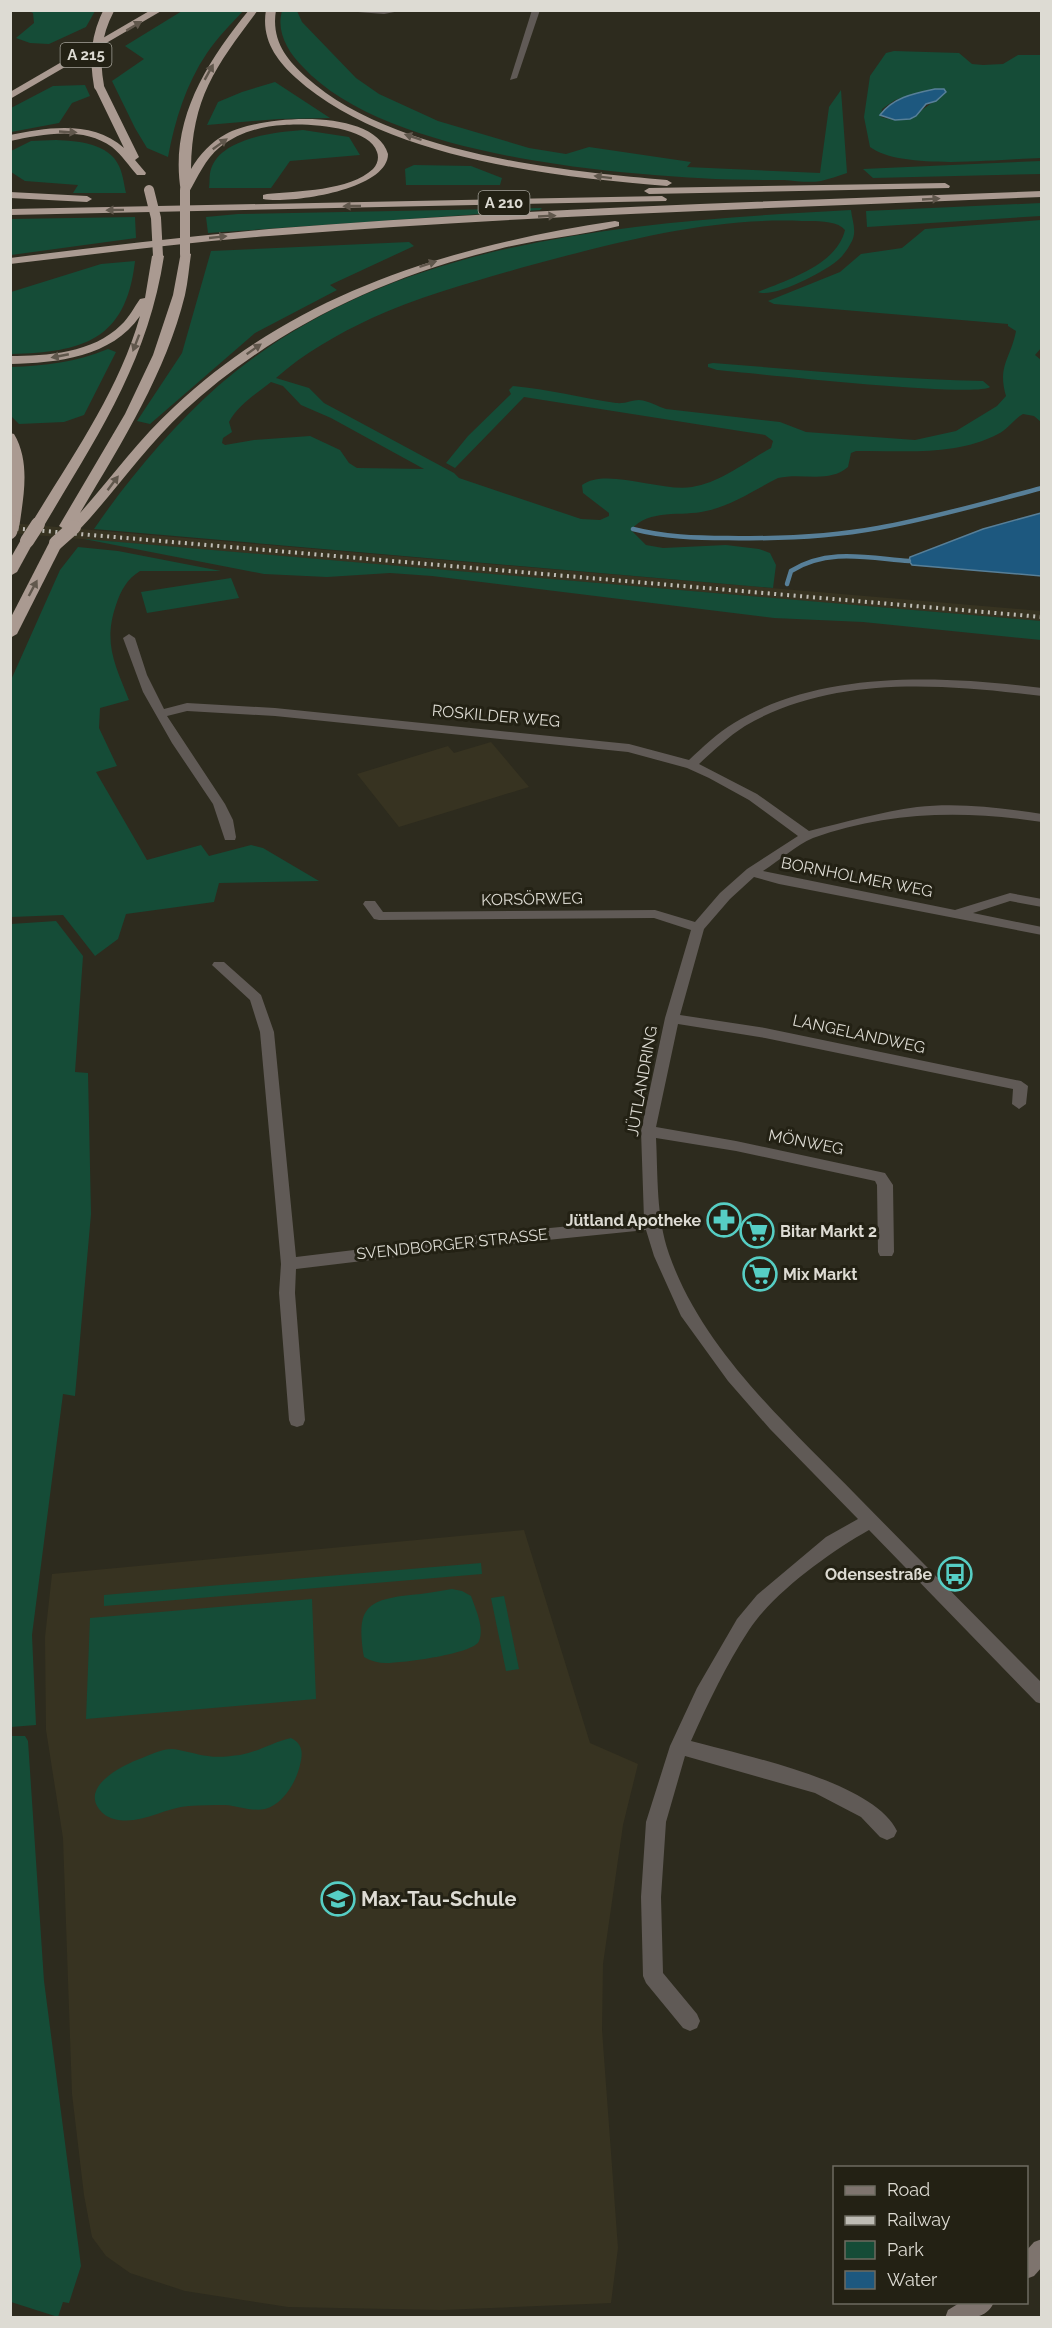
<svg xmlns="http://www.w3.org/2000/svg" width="1052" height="2328" font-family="Raleway,sans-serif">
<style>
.built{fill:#373321}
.green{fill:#154c37;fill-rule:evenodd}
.water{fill:#1d587f;stroke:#577f98;stroke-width:1.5}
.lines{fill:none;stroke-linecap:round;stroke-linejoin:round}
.stream{stroke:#577f98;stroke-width:4.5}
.street{fill:#605a56;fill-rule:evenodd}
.secondary{fill:#7e746e;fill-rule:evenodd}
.highway{fill:#aa9a91;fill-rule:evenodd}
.rail{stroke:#bebcb4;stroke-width:4;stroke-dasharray:2 4.5;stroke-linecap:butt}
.highway-bridge-far1{stroke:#aa9a91;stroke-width:10}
.highway-bridge{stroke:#aa9a91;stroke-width:14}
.oneway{fill:#60574c}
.labels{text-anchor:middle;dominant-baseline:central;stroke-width:6;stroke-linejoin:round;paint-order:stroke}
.shield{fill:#232114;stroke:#a5a39a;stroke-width:1.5}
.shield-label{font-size:15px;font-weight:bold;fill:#dddbd3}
.street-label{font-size:16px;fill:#dddbd3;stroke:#232114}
.poi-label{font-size:16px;font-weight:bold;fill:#dddbd3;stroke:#232114;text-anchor:end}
.near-poi-label{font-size:20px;font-weight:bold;fill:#dddbd3;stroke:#232114;text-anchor:start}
</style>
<rect width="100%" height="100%" fill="#2d2b1e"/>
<g class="built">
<polygon points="10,523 1041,611 1041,621 11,533"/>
<polygon points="491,742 529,787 399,827 357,774 448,746 454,753"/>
<polygon points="524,1530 590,1743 638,1764 623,1825 603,1964 602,2030 618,2248 611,2303 442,2310 288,2307 185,2291 130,2273 106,2256 92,2237 84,2195 72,2094 63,1838 46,1730 45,1637 52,1574"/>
</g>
<g class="green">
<polygon points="29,11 95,11 86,27 49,44 30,43 16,38 34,23 33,13"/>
<path d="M 182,11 L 243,11 C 231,24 217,38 207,53 C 186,84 175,120 168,157 L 147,148 L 135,128 L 112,81 L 144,59 L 125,46 Z"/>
<path d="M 282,11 L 297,11 L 302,22 L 356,78 L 379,94 L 438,121 L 529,148 L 566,154 L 589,147 L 691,162 L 687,167 L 820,173 L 829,107 L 841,90 L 847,173 C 838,176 829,179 821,181 C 809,183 796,181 784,180 C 756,180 727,180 698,178 C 589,172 380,151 303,67 C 288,52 276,32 282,11 Z"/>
<path d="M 894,51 L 959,53 L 972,64 L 983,65 L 1003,64 L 1018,55 L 1041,55 L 1041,158 C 1001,159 902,171 870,147 L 864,117 L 870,76 L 886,53 ZM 911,95 L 941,97 C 918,110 911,127 881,117 L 882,109 L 895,100 Z"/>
<polygon points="275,82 330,118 278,119 207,125 218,102 242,92"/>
<polygon points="85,85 90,96 72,103 59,123 11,132 11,108 53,86"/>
<path d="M 303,130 L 349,137 L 360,155 L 290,161 L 271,188 L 209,188 C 210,182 209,175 211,169 C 221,138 275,132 303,130 Z"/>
<path d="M 56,140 C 77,141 109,143 119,166 C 123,174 124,185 126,193 L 73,193 L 78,185 L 25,181 L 11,172 L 11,151 L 31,141 Z"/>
<polygon points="1041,161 1041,174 873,178 863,169"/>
<polygon points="414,165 471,166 502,178 500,185 406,185 405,169"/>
<polygon points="1041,203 1041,216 867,227 866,211"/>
<polygon points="542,208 540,210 208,233 206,217 238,214"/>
<path d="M 851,210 C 852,220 857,231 852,241 C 849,247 844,255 838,260 C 826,271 773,299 758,292 C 787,280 837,265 845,230 C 837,220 815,221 802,221 C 709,217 613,243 524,267 C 473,282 421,296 372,318 C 338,334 304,353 276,378 L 309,388 L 324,403 L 454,473 L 459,478 L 581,519 L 600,520 L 609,516 L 609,513 L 583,493 L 582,485 C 606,467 661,492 692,487 C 719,483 746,462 771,448 L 773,441 L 765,435 L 524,397 L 455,468 L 446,463 L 468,436 L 511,394 L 509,390 L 513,386 C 548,389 582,398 616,403 C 625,404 632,400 639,400 C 650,401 656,406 666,409 L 780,422 L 806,432 L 915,440 L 956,431 L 997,406 L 1006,396 C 997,366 1011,358 1016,331 L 1008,326 L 1008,324 L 774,304 L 768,301 L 840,272 L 861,254 L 902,248 L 925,229 L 1041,220 L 1042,347 L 1035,355 L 1041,360 L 1041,426 L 1041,422 L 1034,416 L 1023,414 C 1014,419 1008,429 998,434 C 954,457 903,450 856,451 L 851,453 L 848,467 C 828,484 802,472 778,478 C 756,489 731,506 706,511 C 682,517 649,508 631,530 L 646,545 L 663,548 L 726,545 L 759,549 L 770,553 L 776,565 L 773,588 L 94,529 C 129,478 172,427 218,386 C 391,236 634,222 851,210 ZM 271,382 L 283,386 L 301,405 L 331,418 L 424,469 L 357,468 L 349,463 L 340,450 L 310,436 L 254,440 L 225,445 L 222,443 L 223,438 L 232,432 L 229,422 C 238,405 256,394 271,382 Z"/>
<polygon points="135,217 136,238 11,255 11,219"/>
<polygon points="409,242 414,246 330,285 337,290 255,333 150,424 137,421 182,353 211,251"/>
<path d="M 135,261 C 126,341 82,352 11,354 L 11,292 L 101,264 Z"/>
<path d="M 108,349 L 116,352 L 84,415 L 64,422 L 19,424 L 11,416 L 11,367 C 45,366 76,362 108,349 Z"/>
<path d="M 713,363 C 803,370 893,379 983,381 L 990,387 C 977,398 751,373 717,370 L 708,367 L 708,364 Z"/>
<polygon points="84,539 1041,621 1041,640 863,622 774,618 432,576 390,573 327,577 264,574"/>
<path d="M 78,547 L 118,551 L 221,571 L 140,571 C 127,579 121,590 116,605 C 103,643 115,665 129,700 L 100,708 L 99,728 L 117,766 L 96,772 L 147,860 L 201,845 L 209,856 L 251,845 L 263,848 L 319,881 L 219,883 L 214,902 L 126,914 L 118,939 L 95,956 L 63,915 L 11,917 L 11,680 L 60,570 Z"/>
<polygon points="231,578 239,598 147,613 141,592"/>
<polygon points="56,921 83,956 75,1072 88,1073 91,1214 75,1396 63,1394 32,1635 36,1725 11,1727 11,924"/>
<polygon points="481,1563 482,1574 104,1606 104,1595"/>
<path d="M 452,1589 L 462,1591 L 471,1596 C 475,1608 485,1628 479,1641 C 474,1654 402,1663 386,1663 C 378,1663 371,1661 364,1657 C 357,1611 363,1600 410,1595 C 424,1594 438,1591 452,1589 Z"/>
<polygon points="504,1596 519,1669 506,1671 491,1598"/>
<polygon points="312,1599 316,1699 86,1719 90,1618"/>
<polygon points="10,1736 25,1736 28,1741 44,1981 81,2266 69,2303 63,2302 58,2317 11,2302"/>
<path d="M 291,1738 C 303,1744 303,1753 300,1765 C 297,1779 287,1797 274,1805 C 259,1815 241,1806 225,1805 C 213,1805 200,1805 189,1806 C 163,1808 139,1826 114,1819 C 107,1817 103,1814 99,1809 C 81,1785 125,1764 142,1758 C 151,1754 163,1749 172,1749 C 184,1750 197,1755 208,1756 C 218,1758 230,1756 240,1755 C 258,1752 273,1742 291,1738 Z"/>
</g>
<g class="water">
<path d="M 935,89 L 944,89 L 946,92 L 936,101 L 926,104 L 916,116 L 910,119 L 895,120 L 880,115 C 893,98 911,94 935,89 Z"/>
<polygon points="1041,513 1041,576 912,565 909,561 910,557 983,529"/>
</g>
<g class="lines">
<g class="stream">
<path d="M 633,529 C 664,537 696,538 728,538 C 778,539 829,537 878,528 C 934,518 988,502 1042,488"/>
<path d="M 787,584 L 791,571 C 828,548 868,558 909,561"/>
</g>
<g class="street">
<polygon points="332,10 405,10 384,14"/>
<polygon points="532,10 540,10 517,78 510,80"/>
<path d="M 129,634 L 135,638 L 147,675 L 164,709 L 187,703 L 275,708 L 629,744 L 689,760 C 703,747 717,733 734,723 C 822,669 944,676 1042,688 L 1042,696 C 945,684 833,674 745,726 C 728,737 714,750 699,764 L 757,794 L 809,831 C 845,822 881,812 917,807 C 959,802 1001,808 1042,814 L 1042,822 C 965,810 887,811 813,838 C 796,845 779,861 763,871 L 955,910 L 1010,893 L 1042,899 L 1042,907 L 1010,901 L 973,913 L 1042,927 L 1042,935 L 779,884 L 754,877 L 730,899 L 704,929 L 680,1015 L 765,1028 L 1021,1081 L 1028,1086 L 1026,1104 L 1019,1109 L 1012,1104 L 1013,1089 L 765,1038 L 678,1024 L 656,1127 L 736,1141 L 885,1173 L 893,1185 L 894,1252 L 892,1256 L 880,1256 L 878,1252 L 877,1185 L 875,1181 L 736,1151 L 656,1138 C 658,1177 656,1216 669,1254 C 703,1351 787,1424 857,1496 C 918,1558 980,1621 1042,1683 L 1042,1704 L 1036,1702 L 869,1530 C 830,1552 773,1593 749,1630 C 726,1665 708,1703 691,1741 C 741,1755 874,1781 897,1831 L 894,1837 L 887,1840 L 880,1837 L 861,1817 L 815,1793 L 685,1756 L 666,1822 L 661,1897 L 663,1973 L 697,2014 L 700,2021 L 697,2028 L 690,2031 L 683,2028 L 646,1983 L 643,1976 L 641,1897 L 646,1822 L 670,1746 L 697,1688 L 737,1619 L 757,1595 L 826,1537 L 858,1519 L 770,1429 L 728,1381 L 681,1316 L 654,1256 L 646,1230 L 487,1246 L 296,1269 L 295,1293 L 305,1420 L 303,1425 L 297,1427 L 291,1425 L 289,1420 L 279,1293 L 281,1264 L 260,1032 L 250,1000 L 212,965 L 214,962 L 224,962 L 261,995 L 274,1032 L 296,1257 L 487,1234 L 644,1219 L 641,1131 L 665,1018 L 691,930 L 654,918 L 379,920 L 374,919 L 363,904 L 365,901 L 375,901 L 383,912 L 655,910 L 695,922 L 720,893 L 747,869 L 798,836 L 749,800 L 709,778 L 687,768 L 628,752 L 275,716 L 187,711 L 167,716 L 225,804 L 233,820 L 236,837 L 235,840 L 225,840 L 213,804 L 172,743 L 143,692 L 123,638 Z"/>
</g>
<g class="secondary">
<polygon points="1042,2239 1042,2267 1034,2276 1026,2279 1026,2251 1034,2242"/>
<path d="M 961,2302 L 994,2302 C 986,2322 963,2318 945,2318 L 948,2310 Z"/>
</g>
<g class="highway">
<polygon points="151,10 163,10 10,99 10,92"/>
<path d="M 249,10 L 258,10 C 216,66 192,97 191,169 C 200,154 211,142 226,134 C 261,115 374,107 388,154 C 388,190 290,204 263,199 L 263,195 L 267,194 C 297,191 350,191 373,169 C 378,164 379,157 377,152 C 369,126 306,123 284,125 C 261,126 238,133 220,147 C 205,159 198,177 189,192 L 181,192 C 169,122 205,64 249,10 Z"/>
<path d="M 266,10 L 276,10 C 271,40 286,59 306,77 C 390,153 558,171 667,180 L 672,183 L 667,186 C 552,177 384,158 296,78 C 276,60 261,39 266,10 Z"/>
<path d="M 99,83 L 104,86 L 139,157 L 135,160 L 146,173 L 145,175 L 137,175 C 129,166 122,155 112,147 C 83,126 43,134 10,141 L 10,135 C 48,127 93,120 124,148 L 94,86 Z"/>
<polygon points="945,183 950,186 949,188 649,194 644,191 649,188"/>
<path d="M 1042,191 L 1042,197 C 784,208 526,215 269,236 C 182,243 96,254 10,264 L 10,258 C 96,247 182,237 269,229 C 526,208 784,201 1042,191 Z"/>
<polygon points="10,192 87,196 92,199 87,202 10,198"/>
<polygon points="662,196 667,199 666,201 10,215 10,209"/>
<path d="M 615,221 L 619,222 L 619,226 C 579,236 538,239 499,249 C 382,277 272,330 184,411 C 145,447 115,492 79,530 L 66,530 L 59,526 L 125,414 L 153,355 L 173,295 L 181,252 L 185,251 L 191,254 C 189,268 188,281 185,295 C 166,373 121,444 80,513 C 112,477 139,439 174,407 C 297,291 452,246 615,221 Z"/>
<path d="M 158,253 L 164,256 C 148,361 98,435 45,524 L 38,528 L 33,527 L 31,524 C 71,458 119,391 140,316 C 112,357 57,363 10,364 L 10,356 C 47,356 93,353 121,325 C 129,318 134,307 140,299 L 145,298 L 152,256 Z"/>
<path d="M 10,433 L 14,434 C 30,461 24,493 20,522 L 13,526 L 10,525 Z"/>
<polygon points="27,537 34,541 17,572 10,576 10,559 22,538"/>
<polygon points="56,539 63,543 17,634 10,638 10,619 49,543"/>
</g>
<polyline class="rail" points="10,528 1042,617"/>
<g class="highway-bridge-far1">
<path d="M 99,86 C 94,58 96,35 109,10"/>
<polyline points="149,190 156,218 158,256"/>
<polyline points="185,190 185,254"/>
</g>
<g class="highway-bridge">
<polyline points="10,532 13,522"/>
<polyline points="27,541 38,524"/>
<polyline points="56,543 74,527"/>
</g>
</g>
<defs><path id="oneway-solid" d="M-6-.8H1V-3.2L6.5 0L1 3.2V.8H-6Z" transform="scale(1.5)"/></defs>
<g class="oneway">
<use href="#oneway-solid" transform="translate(134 26) rotate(-31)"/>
<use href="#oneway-solid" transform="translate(209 72) rotate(-61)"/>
<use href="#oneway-solid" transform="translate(68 132) rotate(3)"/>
<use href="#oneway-solid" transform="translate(413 137) rotate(-162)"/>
<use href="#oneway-solid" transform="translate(220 144) rotate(-36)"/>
<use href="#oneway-solid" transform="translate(603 177) rotate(-173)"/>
<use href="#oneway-solid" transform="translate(931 199) rotate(-3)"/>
<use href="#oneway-solid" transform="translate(352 206) rotate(179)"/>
<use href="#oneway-solid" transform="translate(115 210) rotate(179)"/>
<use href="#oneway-solid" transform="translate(547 216) rotate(-3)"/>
<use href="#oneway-solid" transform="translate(218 237) rotate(-6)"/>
<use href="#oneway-solid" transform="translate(428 264) rotate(-18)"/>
<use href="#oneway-solid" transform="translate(136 343) rotate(111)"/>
<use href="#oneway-solid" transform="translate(254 349) rotate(-35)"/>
<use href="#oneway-solid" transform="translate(60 356) rotate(169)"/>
<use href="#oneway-solid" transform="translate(113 483) rotate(-53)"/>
<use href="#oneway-solid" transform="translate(33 588) rotate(-62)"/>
</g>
<defs>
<symbol id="pharmacy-ring" viewBox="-11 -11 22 22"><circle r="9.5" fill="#232114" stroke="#56cec4" stroke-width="1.5"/><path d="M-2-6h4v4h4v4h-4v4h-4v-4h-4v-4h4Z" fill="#56cec4"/></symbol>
<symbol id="supermarket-ring" viewBox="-11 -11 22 22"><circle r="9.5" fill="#232114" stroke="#56cec4" stroke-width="1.5"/><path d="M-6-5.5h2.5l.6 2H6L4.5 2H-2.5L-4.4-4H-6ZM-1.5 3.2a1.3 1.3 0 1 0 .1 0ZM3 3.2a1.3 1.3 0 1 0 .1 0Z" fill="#56cec4"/></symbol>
<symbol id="bus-ring" viewBox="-11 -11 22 22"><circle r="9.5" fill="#232114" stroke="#56cec4" stroke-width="1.5"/><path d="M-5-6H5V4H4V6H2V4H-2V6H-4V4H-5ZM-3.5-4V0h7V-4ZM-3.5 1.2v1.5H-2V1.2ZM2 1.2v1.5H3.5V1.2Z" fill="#56cec4"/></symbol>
<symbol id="school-ring" viewBox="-11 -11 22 22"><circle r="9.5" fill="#232114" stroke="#56cec4" stroke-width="1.5"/><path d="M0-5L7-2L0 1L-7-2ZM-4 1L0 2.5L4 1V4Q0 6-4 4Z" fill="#56cec4"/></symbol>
</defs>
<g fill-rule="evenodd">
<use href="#pharmacy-ring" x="705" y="1201" width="38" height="38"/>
<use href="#supermarket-ring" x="738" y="1212" width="38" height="38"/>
<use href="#supermarket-ring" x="741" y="1255" width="38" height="38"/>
<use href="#bus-ring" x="936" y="1555" width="38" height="38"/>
<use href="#school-ring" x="319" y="1880" width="38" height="38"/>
</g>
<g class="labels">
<g class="shield">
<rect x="60.5" y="43" width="51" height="24" rx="4.5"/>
<rect x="478.5" y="191" width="51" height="24" rx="4.5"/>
</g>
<g class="shield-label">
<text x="86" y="55">A 215</text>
<text x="504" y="203">A 210</text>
</g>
<g class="street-label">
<text transform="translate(496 716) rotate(5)">ROSKILDER WEG</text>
<text transform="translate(857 877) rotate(11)">BORNHOLMER WEG</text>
<text transform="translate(532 899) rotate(-1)">KORSÖRWEG</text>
<text transform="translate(859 1034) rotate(12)">LANGELANDWEG</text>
<text transform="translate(642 1081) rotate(-80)">JÜTLANDRING</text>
<text transform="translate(806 1142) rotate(11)">MÖNWEG</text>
<text transform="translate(452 1244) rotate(-6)">SVENDBORGER STRASSE</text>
</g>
<g class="poi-label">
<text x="701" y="1220">Jütland Apotheke</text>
<text x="780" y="1231" text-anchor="start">Bitar Markt 2</text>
<text x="783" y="1274" text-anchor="start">Mix Markt</text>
<text x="932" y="1574">Odensestraße</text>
</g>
<g class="near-poi-label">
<text x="361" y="1899">Max-Tau-Schule</text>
</g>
</g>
<rect width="1052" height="2328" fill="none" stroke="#dddbd3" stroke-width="24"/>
<rect x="833" y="2166" width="195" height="138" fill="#232114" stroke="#6d6b60" stroke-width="1.5"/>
<rect x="845" y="2186" width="30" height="9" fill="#7e746e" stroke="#6d6b60" stroke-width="1.5"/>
<text x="887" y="2196" font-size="18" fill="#dddbd3">Road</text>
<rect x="845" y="2216" width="30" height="9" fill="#bebcb4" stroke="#6d6b60" stroke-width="1.5"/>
<text x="887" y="2226" font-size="18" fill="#dddbd3">Railway</text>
<rect x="845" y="2241" width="30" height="18" fill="#154c37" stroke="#6d6b60" stroke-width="1.5"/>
<text x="887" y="2256" font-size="18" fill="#dddbd3">Park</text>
<rect x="845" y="2271" width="30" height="18" fill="#1d587f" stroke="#6d6b60" stroke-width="1.5"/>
<text x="887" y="2286" font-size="18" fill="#dddbd3">Water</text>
</svg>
